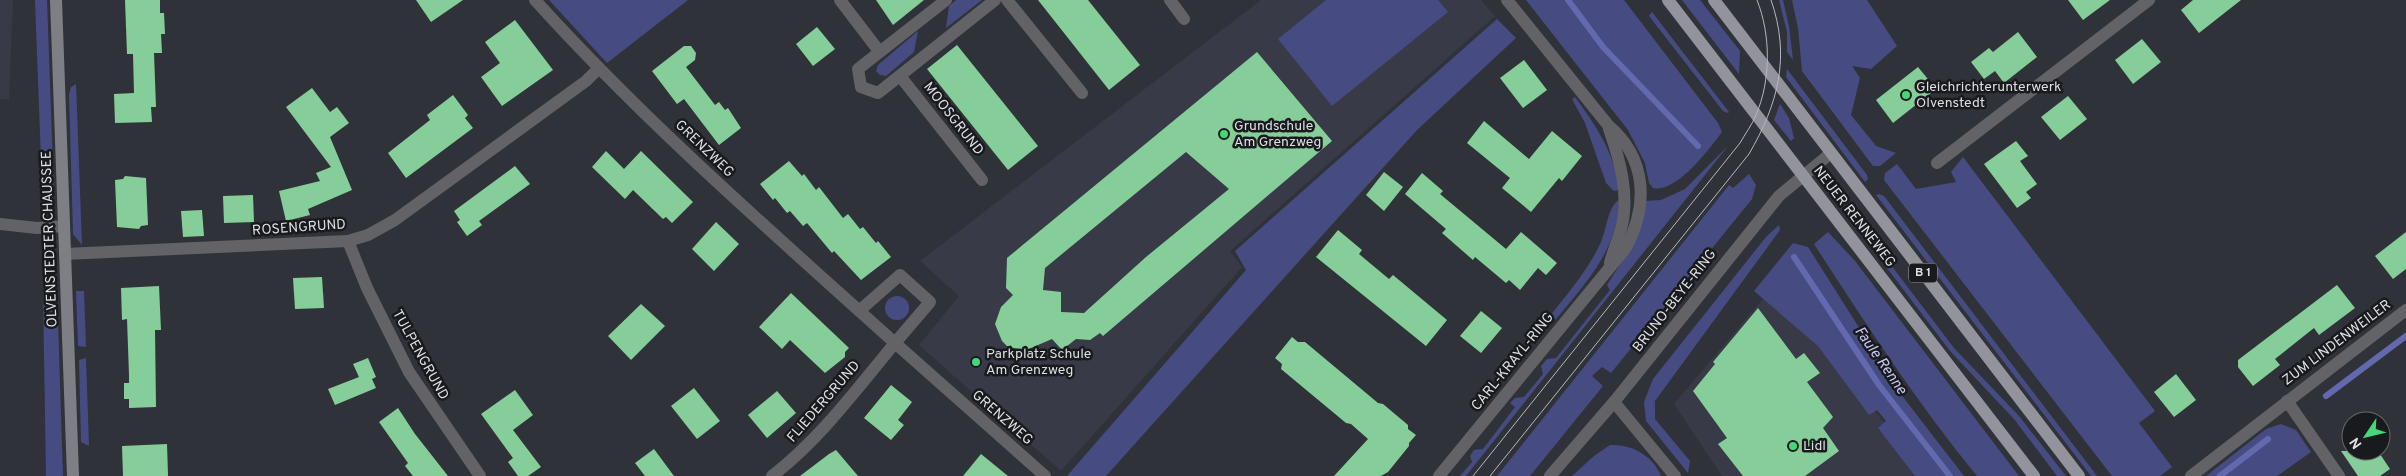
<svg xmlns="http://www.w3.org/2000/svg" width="2406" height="476" font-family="Overpass,sans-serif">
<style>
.built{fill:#383a47}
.green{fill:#464c82}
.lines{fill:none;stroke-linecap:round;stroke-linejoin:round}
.stream{stroke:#6369ae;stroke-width:6}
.building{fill:#86ce99;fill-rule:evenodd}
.lane{stroke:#636367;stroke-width:12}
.street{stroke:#636367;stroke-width:12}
.secondary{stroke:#7d7f85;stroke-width:12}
.primary{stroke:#92939b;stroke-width:12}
.tram{stroke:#b7b8bd;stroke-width:1}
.poi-dot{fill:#45d77a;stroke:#191a1d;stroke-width:2}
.labels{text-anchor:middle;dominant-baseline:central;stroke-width:5;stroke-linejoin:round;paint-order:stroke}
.shield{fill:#191a1d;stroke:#a3a4a8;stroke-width:1}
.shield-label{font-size:12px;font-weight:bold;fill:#dedfe4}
.poi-label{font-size:14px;fill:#dedfe4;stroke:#191a1d;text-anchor:start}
.street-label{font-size:14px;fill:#dedfe4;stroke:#191a1d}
.water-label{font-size:15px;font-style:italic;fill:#c3c9f0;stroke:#191a1d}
</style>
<rect width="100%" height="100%" fill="#303239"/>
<g class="built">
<polygon points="0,0 13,0 9,100 0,99"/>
<polygon points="1261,0 1481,0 1495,16 1230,251 1242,267 1061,471 919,345 959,296 920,261"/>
<polygon points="1778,281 1924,476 1722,476 1674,404"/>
</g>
<g class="green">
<polygon points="35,0 47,0 54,194 51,204 43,214"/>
<polygon points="549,0 688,0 607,63"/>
<polygon points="956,0 982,0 946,28 949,6"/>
<polygon points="1326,0 1438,0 1448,12 1332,106 1278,39"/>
<path d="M 1526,0 L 1624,0 L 1718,123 L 1722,132 C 1710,148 1676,194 1653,188 L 1649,183 L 1645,163 L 1628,130 Z"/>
<polygon points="1682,0 1700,0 1740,51 1739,74"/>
<polygon points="1779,0 1783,0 1789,26 1793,60 1787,52 1787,32"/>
<polygon points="1792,0 1867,0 1897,46 1871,69 1852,66 1860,78 1851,115 1876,146 1896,153 1880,166 1873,166 1802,71 1798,28"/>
<polygon points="1652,12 1729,112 1728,113 1723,111 1649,16"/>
<polygon points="1497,19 1516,38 1417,130 1106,476 1067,476 1246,270 1235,251"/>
<polygon points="918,31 914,52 886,76 880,75 876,71 878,65"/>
<polygon points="1787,69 1867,175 1868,179 1865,182 1786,77"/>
<polygon points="76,84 82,245 73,234 69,94 71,87"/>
<path d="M 1575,97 C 1596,126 1615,153 1619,190 L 1614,191 L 1606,183 L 1585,123 L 1572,99 Z"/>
<polygon points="1780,104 1789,118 1794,138 1791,141 1774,120"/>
<polygon points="1728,146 1466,476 1460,476 1472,462 1470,456 1474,450 1483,449 1515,407 1510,403 1515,398 1524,397 1543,374 1541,366 1547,359 1556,358 1610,290 1607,285 1631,247 1645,201 1661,200 1685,189"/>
<polygon points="1963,157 2155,411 2139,423 2172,467 2160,476 2112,476 1884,180 1885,173 1897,164 1916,189 1956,182 1951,172"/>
<polygon points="1749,174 1756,185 1752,199 1611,373 1602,367 1592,376 1603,386 1530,476 1497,476 1729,185 1733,188"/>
<polygon points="1879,194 1884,196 2097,476 2091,476 1876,195"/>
<path d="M 1619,200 C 1619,248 1585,284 1556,319 L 1547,320 C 1566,295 1588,271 1601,242 C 1606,231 1608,206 1619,200 Z"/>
<polygon points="1853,215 1954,348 2019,416 2066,476 2057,476 2014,419 1950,351 1849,218"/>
<polygon points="1779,225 1780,230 1655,401 1655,419 1690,461 1688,473 1646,421 1644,402 1653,379 1766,237"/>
<path d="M 1828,232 L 1855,261 L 2019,476 L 1977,476 C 1917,403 1866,324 1814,244 Z"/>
<polygon points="1793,243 1808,247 1903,397 1964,476 1915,476 1878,428 1886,421 1877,410 1869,415 1818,346 1754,291"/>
<polygon points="76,291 84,291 86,347 78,346"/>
<polygon points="43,292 57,292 63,476 46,476"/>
<circle cx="897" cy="308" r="12"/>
<polygon points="86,358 89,446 81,442 79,360"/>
<polygon points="2281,424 2296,430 2311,452 2277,476 2206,476 2266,429"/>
<path d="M 1610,445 C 1632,444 1653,456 1661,476 L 1572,476 L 1594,456 Z"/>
</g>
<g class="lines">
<g class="stream">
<polyline points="1568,0 1603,47 1698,146"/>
<polyline points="1794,257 1879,385 1950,476"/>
<polyline points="2326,396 2406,336"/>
<polyline points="2220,476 2268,439"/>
</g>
</g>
<g class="building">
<polygon points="125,0 160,0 160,13 164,13 165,34 161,34 162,53 154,53 156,107 151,107 152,122 115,123 114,94 134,93 133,54 127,54"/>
<polygon points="416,0 463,0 431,22"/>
<polygon points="876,0 924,0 893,25"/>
<polygon points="1038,0 1088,0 1140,65 1109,90"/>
<polygon points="2068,0 2110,0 2083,20"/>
<polygon points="2193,0 2241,0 2199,33 2181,10"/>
<polygon points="515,20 553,70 502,106 481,77 500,63 485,42"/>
<polygon points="817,27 835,49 813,66 796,44"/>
<polygon points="2018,32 2037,57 2004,83 1995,71 1984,79 1971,62 1989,48 1993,52"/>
<polygon points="2142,39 2161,62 2133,84 2115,60"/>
<polygon points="957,45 1038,146 1008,170 927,69"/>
<polygon points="684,46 691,46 696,53 695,60 686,67 715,105 719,102 725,110 728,108 741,128 719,145 684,99 677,104 652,71"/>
<path d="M 1257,52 L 1332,141 L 1103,336 L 1100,333 L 1090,340 L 1076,339 L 1062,350 L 1052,339 L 1024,351 L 1007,346 L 1002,341 L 995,324 L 1001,307 L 1013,295 L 1006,288 L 1007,258 ZM 1186,152 L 1229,189 L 1146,257 L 1084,313 L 1061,312 L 1061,292 L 1043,290 L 1045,268 Z"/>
<polygon points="1524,60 1547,90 1523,108 1500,78"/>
<polygon points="1918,67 1936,89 1893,123 1876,100"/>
<polygon points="312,88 330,112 337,107 349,123 330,137 352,190 308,209 310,215 286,221 279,191 320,181 316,173 331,167 286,107"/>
<polygon points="453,95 468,115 465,118 473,128 406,178 388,153 430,120 427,115"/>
<polygon points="2068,96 2087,119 2060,140 2041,117"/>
<polygon points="1484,121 1529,159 1552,131 1582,156 1562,181 1559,178 1531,212 1502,188 1510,178 1467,143"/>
<polygon points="2016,141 2028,156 2020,161 2037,184 2026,192 2031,198 2017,208 1984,164"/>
<polygon points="606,151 624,169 641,151 693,202 672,223 666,217 663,219 633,190 625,199 592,167"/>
<polygon points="789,161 802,176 804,174 816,190 819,187 843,218 848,214 860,229 863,227 876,243 878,241 891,257 861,280 834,251 832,253 807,223 803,226 790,211 787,213 775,198 773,200 760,184"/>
<polygon points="515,166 530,184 479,221 482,225 467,236 457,222 460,220 454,211"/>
<polygon points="1384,172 1403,187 1384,211 1366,195"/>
<polygon points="1422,173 1443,191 1440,194 1506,249 1521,232 1557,263 1546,275 1538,268 1520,290 1509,280 1506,283 1475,257 1473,260 1442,233 1446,229 1405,194"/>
<polygon points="125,176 146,178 148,225 141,226 139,229 117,227 115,180 123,179"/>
<polygon points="253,195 254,222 224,223 223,196"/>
<polygon points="202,210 204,236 183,237 181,211"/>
<polygon points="716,222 739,244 714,271 692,249"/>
<polygon points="1338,230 1362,250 1359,254 1389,279 1393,275 1447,320 1426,346 1316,257"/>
<polygon points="2406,232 2406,269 2393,279 2375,256"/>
<polygon points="322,277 324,308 295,309 293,278"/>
<polygon points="2337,285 2355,308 2319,335 2314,328 2275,359 2280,365 2253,386 2238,367 2238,360"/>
<polygon points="159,286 161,330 155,330 156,407 129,408 129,399 124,399 124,383 129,383 129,375 127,319 122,320 121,288"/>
<polygon points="791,293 849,348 845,352 845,357 825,373 790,340 782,349 759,327"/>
<polygon points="641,304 665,326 631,360 608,336"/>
<polygon points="1758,308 1796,359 1804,353 1820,373 1807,382 1833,417 1823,428 1839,451 1805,476 1743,476 1718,444 1727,438 1693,391 1715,364 1713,362"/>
<polygon points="1481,311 1502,328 1481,353 1460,336"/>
<polygon points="1292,337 1298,342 1305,342 1378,403 1383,404 1408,425 1408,429 1416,435 1409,443 1409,446 1388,472 1381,476 1334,476 1368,439 1351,424 1346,423 1281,369 1282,364 1275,358"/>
<polygon points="368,358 376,377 372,379 376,388 335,405 328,389 359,377 353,364"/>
<polygon points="2176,374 2196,400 2174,417 2154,392"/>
<polygon points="891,385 912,402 898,420 904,425 891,440 864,418"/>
<polygon points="694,388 720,421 697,439 671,406"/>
<polygon points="515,390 533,415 513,430 541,467 528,476 518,476 508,462 513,458 481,414"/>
<polygon points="777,391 796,413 767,438 748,415"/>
<polygon points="398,408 415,434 448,476 413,476 405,466 408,463 379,422"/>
<polygon points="167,444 168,476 123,476 122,446"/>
<polygon points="654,449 674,476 645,476 635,463"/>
<polygon points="836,450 858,476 800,476 829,454"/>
<polygon points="2341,451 2378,451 2390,469 2380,476 2358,476"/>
<polygon points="981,454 1008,476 963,476"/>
</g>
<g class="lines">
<polyline class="lane" points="895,343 1045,476"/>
<g class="street">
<path d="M 535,0 C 646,123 772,232 895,343 L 930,302 L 900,275 L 859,311"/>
<polyline points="840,0 879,51"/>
<polyline points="946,0 858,69 861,87 878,93 995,0"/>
<polyline points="1007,0 1082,93"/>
<polyline points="1170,0 1184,19"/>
<polyline points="900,76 982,180"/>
<path d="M 1609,129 C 1620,160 1630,196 1621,229 C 1618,240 1613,251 1610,263"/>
<polyline points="1937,163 2149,0"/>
<polyline points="0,224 37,228 64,226"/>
<polyline points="348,241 367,288 409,372 480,476"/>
<polyline points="65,254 348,241 368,235 395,220 586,81 599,68"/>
<polyline points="2287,401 2339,476"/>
<polyline points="1614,402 1675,476"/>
<path d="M 772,476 C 820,439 856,390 895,343"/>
<path d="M 1439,476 L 1625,249 C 1649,206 1647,158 1608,125 L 1507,0"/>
<polyline points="1550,476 1614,402 1779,196 1831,153"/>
<polyline points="2191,476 2406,310"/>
</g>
<polyline class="secondary" points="56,0 73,476"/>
<g class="primary">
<polyline points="1668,0 2034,476"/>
<polyline points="1714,0 2079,476"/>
</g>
<g class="tram">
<path d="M 1473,476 L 1740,143 C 1745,134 1752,125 1756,115 C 1771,80 1771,35 1757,0"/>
<path d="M 1490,476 L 1749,154 C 1778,104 1791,57 1771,0"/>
</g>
</g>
<g class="poi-dot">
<circle cx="1906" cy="95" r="5"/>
<circle cx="1224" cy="134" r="5"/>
<circle cx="976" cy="362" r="5"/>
<circle cx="1793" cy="446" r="5"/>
</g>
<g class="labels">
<rect class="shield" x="1909" y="263.5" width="28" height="19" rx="4"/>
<g class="shield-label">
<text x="1923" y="273">B 1</text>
</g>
<g class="poi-label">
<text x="1916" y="87">Gleichrichterunterwerk<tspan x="1916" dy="16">Olvenstedt</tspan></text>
<text x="1234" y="126">Grundschule<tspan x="1234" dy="16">Am Grenzweg</tspan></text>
<text x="986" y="354">Parkplatz Schule<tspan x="986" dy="16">Am Grenzweg</tspan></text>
<text x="1803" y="446">Lidl</text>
</g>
<g class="street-label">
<text transform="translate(953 119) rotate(52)">MOOSGRUND</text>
<text transform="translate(704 149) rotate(44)">GRENZWEG</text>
<text transform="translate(1854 217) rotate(52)">NEUER RENNEWEG</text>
<text transform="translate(299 228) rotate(-4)">ROSENGRUND</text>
<text transform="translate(50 239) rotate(-92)">OLVENSTEDTER CHAUSSEE</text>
<text transform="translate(1675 301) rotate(-52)">BRUNO-BEYE-RING</text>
<text transform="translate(2337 343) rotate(-37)">ZUM LINDENWEILER</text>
<text transform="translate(420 355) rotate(61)">TULPENGRUND</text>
<text transform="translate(1513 362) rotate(-51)">CARL-KRAYL-RING</text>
<text transform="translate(824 402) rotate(-49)">FLIEDERGRUND</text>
<text transform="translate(1002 418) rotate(41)">GRENZWEG</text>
</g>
<g class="water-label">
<text transform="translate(1880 361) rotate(55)">Faule Renne</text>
</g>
</g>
<g transform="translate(2366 436) rotate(235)"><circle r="24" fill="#191a1d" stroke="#68696d"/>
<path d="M0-4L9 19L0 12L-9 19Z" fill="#45d77a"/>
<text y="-8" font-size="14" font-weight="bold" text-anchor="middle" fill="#dedfe4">N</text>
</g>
</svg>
